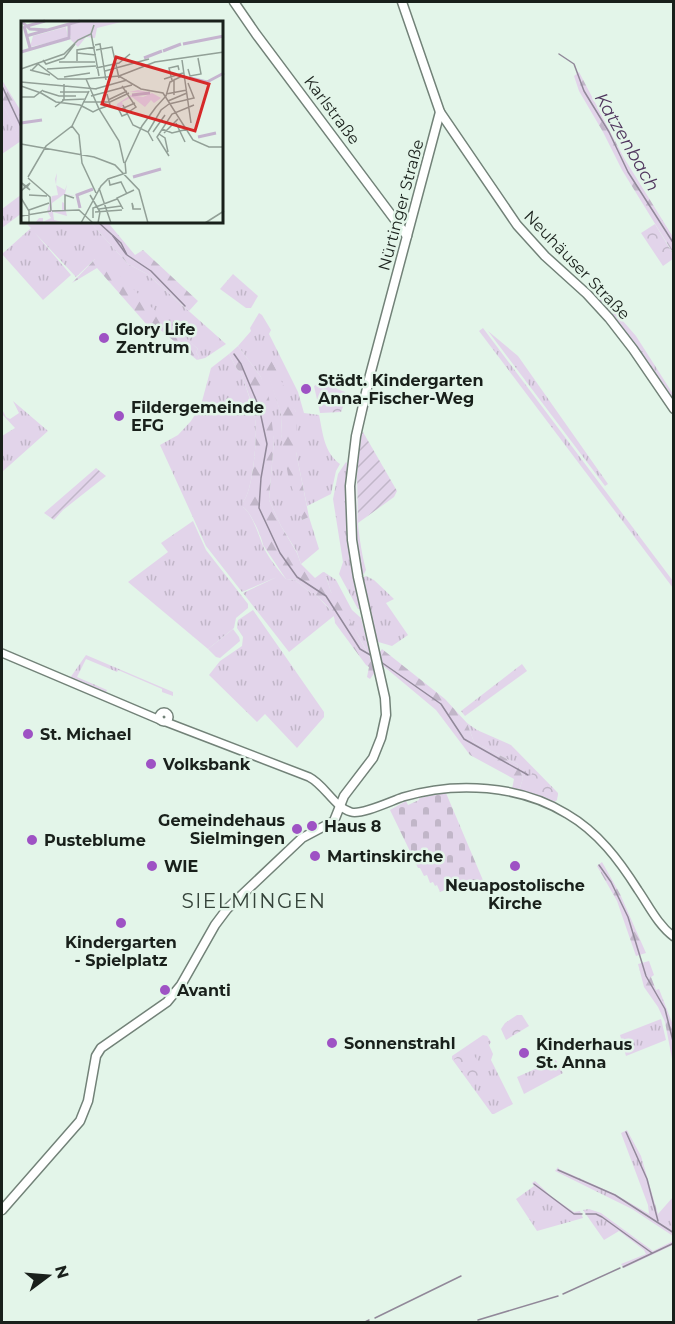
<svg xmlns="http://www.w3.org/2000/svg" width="675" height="1324" font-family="Montserrat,sans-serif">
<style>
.grass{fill:url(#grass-tufts)}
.forest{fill:url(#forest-firs)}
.cemetery{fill:url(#cemetery-stones)}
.park{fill:url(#park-crowns)}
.garden{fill:url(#garden-furrows)}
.pitch{fill:#e2d4ea}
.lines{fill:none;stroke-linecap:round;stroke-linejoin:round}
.stream{stroke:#918899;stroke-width:1.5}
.tertiary-casing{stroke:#728278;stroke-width:10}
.secondary-casing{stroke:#728278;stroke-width:11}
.tertiary{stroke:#fff;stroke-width:7}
.secondary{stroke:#fff;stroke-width:8}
.poi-dot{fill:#9e52c4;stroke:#e3f5e9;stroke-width:2}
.labels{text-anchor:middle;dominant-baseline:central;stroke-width:5;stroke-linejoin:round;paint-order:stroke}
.street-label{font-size:16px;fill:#19201b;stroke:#e3f5e9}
.poi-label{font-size:16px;font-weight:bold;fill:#19201b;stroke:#e3f5e9;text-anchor:start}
.water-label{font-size:18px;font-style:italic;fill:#50365e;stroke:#e3f5e9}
.quarter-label{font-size:20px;letter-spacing:1.5px;fill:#35433a;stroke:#e3f5e9}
.inset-river{fill:none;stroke:#c5b4cf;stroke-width:3}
.inset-road{fill:none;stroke:#92a097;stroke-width:1.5}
.view{fill:#d62828;fill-opacity:0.15;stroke:#d62828;stroke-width:3}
.inset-edge{fill:none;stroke:#19201b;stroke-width:3}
</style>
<defs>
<pattern id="grass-tufts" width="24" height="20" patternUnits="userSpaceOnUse" patternTransform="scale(1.5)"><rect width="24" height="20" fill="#e2d4ea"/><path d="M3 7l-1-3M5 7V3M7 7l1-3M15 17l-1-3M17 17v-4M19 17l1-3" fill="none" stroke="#c1b6c8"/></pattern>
<pattern id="forest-firs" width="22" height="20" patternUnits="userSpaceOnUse" patternTransform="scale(1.5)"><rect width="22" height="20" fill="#e2d4ea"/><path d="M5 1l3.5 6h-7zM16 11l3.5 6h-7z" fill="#c1b6c8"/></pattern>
<pattern id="cemetery-stones" width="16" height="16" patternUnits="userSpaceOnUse" patternTransform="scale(1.5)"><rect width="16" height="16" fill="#e2d4ea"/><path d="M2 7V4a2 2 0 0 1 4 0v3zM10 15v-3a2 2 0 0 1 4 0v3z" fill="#c1b6c8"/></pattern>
<pattern id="park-crowns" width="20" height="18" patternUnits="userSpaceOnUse" patternTransform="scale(1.5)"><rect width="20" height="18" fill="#e2d4ea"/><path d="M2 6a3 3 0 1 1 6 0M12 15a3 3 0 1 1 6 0" fill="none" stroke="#c1b6c8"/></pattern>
<pattern id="garden-furrows" width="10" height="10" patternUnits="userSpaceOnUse" patternTransform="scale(1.5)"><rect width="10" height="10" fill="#e2d4ea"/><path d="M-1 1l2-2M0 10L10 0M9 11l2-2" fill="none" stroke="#c1b6c8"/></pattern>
</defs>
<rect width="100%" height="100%" fill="#e3f5e9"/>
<g class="grass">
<polygon points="2,103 21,141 2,154"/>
<polygon points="22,194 22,213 2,228 2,209"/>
<polygon points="25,222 90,222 128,264 147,274 226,344 205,358 197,360 199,357 196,352 198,349 95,259 76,277 35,233 71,275 43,300 2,254 31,228"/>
<polygon points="233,274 258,296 251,308 246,308 220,289"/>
<polygon points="601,296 636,336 673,394 673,402 601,304 599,300"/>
<path d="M 259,313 L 262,315 L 271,330 L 269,334 L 298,392 L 304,413 L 319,415 C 323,434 324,452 340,464 L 336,471 L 331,494 L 307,506 L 296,452 L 296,412 L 264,360 L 282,417 L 281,434 L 302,520 L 309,517 L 319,549 L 301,564 L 297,552 L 281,526 L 269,500 L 274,440 L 261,377 L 238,346 L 251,331 L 250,328 Z"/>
<polygon points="483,328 673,581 673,588 479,331"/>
<polygon points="488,331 518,356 608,484 605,486"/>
<path d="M 229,354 L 237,369 L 241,373 C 246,388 252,403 255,418 C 258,433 253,492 243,502 L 243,507 C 252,513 259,536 263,546 C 268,557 278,570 286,579 L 295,580 L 311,593 L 314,593 L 335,615 L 289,652 L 243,593 L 277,577 L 242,592 L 206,546 L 160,445 L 178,435 L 191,421 L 201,405 L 211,368 Z"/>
<path d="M 370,391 L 372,393 C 369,408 363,424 360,438 C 353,475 356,534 366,570 L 364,574 L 360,573 C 353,528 349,481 358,436 C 362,421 366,406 370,391 Z"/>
<polygon points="13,401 48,431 2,472 2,436 15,428 2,414 2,409 6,417 10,419 19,413"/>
<polygon points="346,462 347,463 346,527 360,609 358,609 339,574 343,562 333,499 338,474"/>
<polygon points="193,521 206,550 248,604 248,608 236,618 234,628 208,649 128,582 168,552 161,543"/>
<path d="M 323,572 L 324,572 L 336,580 L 352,610 L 361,618 L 372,661 C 360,637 346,616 332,594 C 328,586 329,579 323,572 Z"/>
<polygon points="366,576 374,580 394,599 386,603 408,635 392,646 375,641 362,578"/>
<polygon points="253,610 324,712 324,717 297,748 265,714 257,722 209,675 220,661 242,646 243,637 237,628 238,620"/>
<polygon points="86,655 173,692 173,696 162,692 162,689 118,670 117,672 86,659 77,677 107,690 106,693 70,678"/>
<polygon points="522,664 527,671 465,716 461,711"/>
<polygon points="467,723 477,730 511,745 558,793 557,800 553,803 519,791 523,778 517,764 474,742"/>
<polygon points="661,1019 666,1040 626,1056 620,1035"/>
<polygon points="483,1035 487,1036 491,1042 489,1045 493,1054 491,1060 513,1104 494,1114 492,1114 452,1059 452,1056"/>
<polygon points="556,1060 563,1073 524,1094 517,1077"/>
<polygon points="627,1130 641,1156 658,1214 673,1197 673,1236 632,1209 555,1171 558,1167 559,1169 615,1194 649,1214 648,1205 621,1133"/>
<polygon points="535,1181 552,1197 574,1212 580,1211 583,1218 537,1231 516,1199 534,1186 532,1183"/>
<polygon points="589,1209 601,1213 653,1251 673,1241 673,1245 624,1268 621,1264 646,1254 644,1250 619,1231 604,1240 583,1210"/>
</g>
<g class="forest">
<polygon points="579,72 624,158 673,237 673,253 622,170 603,132 579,91 574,76"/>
<polygon points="2,80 22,113 22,144 2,103"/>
<polygon points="90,222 112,222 110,225 135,255 143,250 198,301 189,311 147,274 128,264"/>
<polygon points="102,257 150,306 198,349 196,352 199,357 197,360 152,323 148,326 97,268 72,283 95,259"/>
<path d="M 238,346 L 261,377 L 269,398 L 274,440 L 269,500 L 281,526 L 297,553 L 301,564 L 315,578 L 323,572 L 325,573 L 331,592 L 339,601 L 372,661 L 375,672 L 370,679 L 367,677 L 369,667 L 366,665 L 335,623 C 335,610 322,602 314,593 L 311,593 L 295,580 L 286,579 L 263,545 C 262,537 250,511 243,507 L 243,502 C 253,492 258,433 255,419 C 253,403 246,388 241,373 L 237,369 L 229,354 Z"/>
<polygon points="270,357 296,412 296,452 309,517 302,520 288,475 281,434 282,417 263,360"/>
<polygon points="382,649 445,699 467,723 474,742 517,764 523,778 519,791 512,789 514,779 470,755 436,710 381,664 379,653"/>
<polygon points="602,862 620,894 646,953 636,956 617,901 597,866"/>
<polygon points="649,961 654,975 651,977 656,990 659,989 673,1025 673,1064 665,1022 658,1007 644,987 638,964"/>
</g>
<polygon class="cemetery" points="446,793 485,885 468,889 460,884 440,892 437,885 435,886 433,882 430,883 427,875 424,876 420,868 418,868 390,810 406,801 408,805 419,800 419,798"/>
<g class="park">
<polygon points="655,224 673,254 673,259 663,266 641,233"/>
<polygon points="329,378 337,389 345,392 345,402 341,412 320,413 314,386"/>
<polygon points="533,769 558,794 556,801 532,794 530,782"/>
<polygon points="517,1015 522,1015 529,1026 506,1040 501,1029 505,1023"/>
<polygon points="470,1049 488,1077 474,1085 454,1059"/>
</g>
<g class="garden">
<polygon points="363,432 397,491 394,497 358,523 357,475 360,436"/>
<polygon points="96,468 106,476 63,510 54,520 44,513"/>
</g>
<polygon class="pitch" points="233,629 239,637 240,641 220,658 216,657 208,649"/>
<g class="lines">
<g class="stream">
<polyline points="559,54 574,64 584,91 609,132 628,172 674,244"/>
<polyline points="2,86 22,129"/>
<polyline points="98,222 121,243 127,255 151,271 185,306"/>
<polyline points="113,236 126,254"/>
<polyline points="234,354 241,364 259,407 267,444 261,478 259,508 280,553 297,577 326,596 360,649 372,656"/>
<polyline points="381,662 441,704 464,739 528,775"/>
<polyline points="599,865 611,882 628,917 646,976 665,1009 674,1045"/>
<polyline points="626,1132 647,1179 658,1221"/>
<polyline points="558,1170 615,1195 674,1233"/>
<polyline points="534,1184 574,1214 582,1214"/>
<polyline points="586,1214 596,1214 602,1217 652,1253"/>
<polyline points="623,1267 674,1243"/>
<polyline points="563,1294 620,1268"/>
<polyline points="375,1318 461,1276"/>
<polyline points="478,1320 558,1296"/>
<polyline points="365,1322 369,1320"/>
</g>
<defs>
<g id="tertiary">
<polyline points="2,653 160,720"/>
<circle cx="164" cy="717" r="5"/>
<path d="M 166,722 L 309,777 C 325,785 334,807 351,812 C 362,815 391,801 403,797 C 456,781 520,785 567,814 C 598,832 619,860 638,890 C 649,906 658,925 674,937"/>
</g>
<g id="secondary">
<polyline points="234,2 256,34 407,236"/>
<polyline points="440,112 517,225 545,256 587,294 609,318 633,349 674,409"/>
<polyline points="2,1210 80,1121 88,1101 96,1056 101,1048 167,1002 181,985 215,925 227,909 302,838 334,821 344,796 373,758 381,738 386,715 385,698 358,577 352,540 350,486 356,436 370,375 440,112 402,2"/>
</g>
</defs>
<use href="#tertiary" class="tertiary-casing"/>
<use href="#secondary" class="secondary-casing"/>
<use href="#tertiary" class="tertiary"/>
<use href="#secondary" class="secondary"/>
</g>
<g class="poi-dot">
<circle cx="104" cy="338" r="6"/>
<circle cx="306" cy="389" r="6"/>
<circle cx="119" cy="416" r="6"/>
<circle cx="28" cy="734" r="6"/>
<circle cx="151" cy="764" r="6"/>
<circle cx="312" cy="826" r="6"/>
<circle cx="297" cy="829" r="6"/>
<circle cx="32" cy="840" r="6"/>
<circle cx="315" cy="856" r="6"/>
<circle cx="152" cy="866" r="6"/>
<circle cx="515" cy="866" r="6"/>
<circle cx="121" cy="923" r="6"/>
<circle cx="165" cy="990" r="6"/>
<circle cx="332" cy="1043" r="6"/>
<circle cx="524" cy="1053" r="6"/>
</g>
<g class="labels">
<g class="street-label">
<text transform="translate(332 110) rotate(53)">Karlstraße</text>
<text transform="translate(401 205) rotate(-75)">Nürtinger Straße</text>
<text transform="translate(577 265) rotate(46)">Neuhäuser Straße</text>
</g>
<g class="poi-label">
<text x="116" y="329">Glory Life<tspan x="116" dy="18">Zentrum</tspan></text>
<text x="318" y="380">Städt. Kindergarten<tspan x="318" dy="18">Anna-Fischer-Weg</tspan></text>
<text x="131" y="407">Fildergemeinde<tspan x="131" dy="18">EFG</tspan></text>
<text x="40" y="734">St. Michael</text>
<text x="163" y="764">Volksbank</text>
<text x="285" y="820" text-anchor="end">Gemeindehaus<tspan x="285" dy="18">Sielmingen</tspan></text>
<text x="324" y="826">Haus 8</text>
<text x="44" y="840">Pusteblume</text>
<text x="327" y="856">Martinskirche</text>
<text x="164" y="866">WIE</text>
<text x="515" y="885" text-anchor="middle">Neuapostolische<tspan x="515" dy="18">Kirche</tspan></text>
<text x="121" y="942" text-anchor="middle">Kindergarten<tspan x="121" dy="18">- Spielplatz</tspan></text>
<text x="177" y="990">Avanti</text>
<text x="344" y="1043">Sonnenstrahl</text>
<text x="536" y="1044">Kinderhaus<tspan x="536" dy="18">St. Anna</tspan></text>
</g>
<g class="water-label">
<text transform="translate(627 142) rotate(60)">Katzenbach</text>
</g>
<g class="quarter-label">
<text x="254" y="901">SIELMINGEN</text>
</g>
</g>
<g transform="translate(21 21)">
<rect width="202" height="202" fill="#e3f5e9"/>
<path d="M 64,0 L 104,0 L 76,7 L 74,17 L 65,16 L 57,26 L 49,18 L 36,23 L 50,17 L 47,5 ZM 45,6 L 47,17 L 9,26 L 12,15 ZM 117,69 L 131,72 L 140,77 L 133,82 L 130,79 L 124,86 L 111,76 L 101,81 L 103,86 L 97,86 L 97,91 L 96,83 L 110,74 L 122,76 L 131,72 L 108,71 ZM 36,152 L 35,164 L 44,169 L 46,163 L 44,173 L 55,175 L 42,174 L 31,182 L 31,189 L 41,189 L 41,181 L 43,182 L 46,195 L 32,191 L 33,199 L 42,201 L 14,202 L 18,197 L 22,197 L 22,201 L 30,197 L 26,190 L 31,175 L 37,174 L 34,158 Z" fill="#e2d4ea"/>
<path class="inset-river" d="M 0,0 L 9,8 L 27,9M 3,5 L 9,27M 6,5 L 24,0M 5,15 L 59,0M 162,23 L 203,15M 142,30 L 160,23M 0,31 L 48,17 L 48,3M 123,37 L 141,30M 169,57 L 186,61 L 203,52M 111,74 L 129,72M 0,102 L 21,99M 177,116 L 195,112M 112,156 L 140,148M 59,187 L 56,174 L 72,168"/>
<path class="inset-road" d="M 70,12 L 78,55M 74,24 L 79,23 L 85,59M 75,29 L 91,26 L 98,57M 56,32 L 75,34M 22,39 L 25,43 L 43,37 L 54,23M 161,39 L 170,102M 56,40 L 56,29 L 74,26M 38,41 L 74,41M 75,47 L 98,42 L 109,33M 0,48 L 43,33 L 57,19 L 70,13 L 73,4M 26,48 L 75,45M 167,48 L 169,55 L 180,53 L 177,37M 9,49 L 29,54M 11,49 L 17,43 L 37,58 L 65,58M 84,50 L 128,38M 98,55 L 134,41 L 203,31M 43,56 L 69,52M 143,58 L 162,52M 151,59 L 148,47 L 157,45 L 158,49M 0,61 L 76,68M 150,61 L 153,59 L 153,74M 0,65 L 20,72M 101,65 L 115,86 L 106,92M 74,68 L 106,59M 22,70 L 38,75 L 55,75M 39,71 L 67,71M 20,72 L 35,81 L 59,84M 86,73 L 89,84 L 78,88 L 98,120 L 103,142M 145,73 L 166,69M 70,75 L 111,64M 0,76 L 13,76 L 22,69M 41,79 L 65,78M 87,79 L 106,70M 147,80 L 166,72M 62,81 L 89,81 L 108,72M 148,83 L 173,77 L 167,62M 59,84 L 72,91 L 78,88 L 65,58 L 98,55 L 120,68 L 142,72 L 172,119 L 188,126 L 203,126M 102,84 L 112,104 L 127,111 L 132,120M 34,86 L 43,79 L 43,63M 135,86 L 145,75 L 149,61 L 161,55M 106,93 L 101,95 L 98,89 L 114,82M 155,102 L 164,121M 51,105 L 58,114 L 61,142 L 75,172M 141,108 L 151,112 L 167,108M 127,111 L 140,89 L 148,83M 132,111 L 144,94M 143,112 L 157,98M 138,113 L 144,117 L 147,131M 0,123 L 73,136 L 94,144 L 118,169 L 127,202M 148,135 L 136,116 L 151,93 L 173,84M 104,142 L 121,105 L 135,86M 7,156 L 25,125 L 51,105 L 68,70M 7,157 L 29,176 L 30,190M 88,159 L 89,164 L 100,161 L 106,173M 1,162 L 5,165 L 9,162 L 6,166 L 9,169 L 5,166 L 0,170 L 4,166 ZM 78,167 L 90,202M 8,174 L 26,175M 69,174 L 79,191 L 77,202M 0,177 L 8,190 L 8,202M 78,188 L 100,185M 102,188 L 96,177 L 113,169M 112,188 L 112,185 L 111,182 L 112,188 L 120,188M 8,189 L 28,182M 44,189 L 44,174 L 53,177M 31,190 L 58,189 L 72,202M 74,191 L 101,189M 0,195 L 30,190M 72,197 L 72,187 L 96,178M 60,202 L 80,165 L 87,158 L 105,152 L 104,141M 184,202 L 203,190"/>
<path class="view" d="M 95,36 L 188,63 L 174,110 L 81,83 Z"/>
<rect width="202" height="202" class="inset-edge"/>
</g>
<rect width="675" height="1324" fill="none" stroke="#19201b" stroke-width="6"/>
<g transform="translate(48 1276) rotate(74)" stroke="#e3f5e9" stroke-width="4.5" paint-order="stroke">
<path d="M0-4.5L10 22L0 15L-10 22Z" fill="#19201b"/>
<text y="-9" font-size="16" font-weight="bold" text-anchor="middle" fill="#19201b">N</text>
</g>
</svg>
